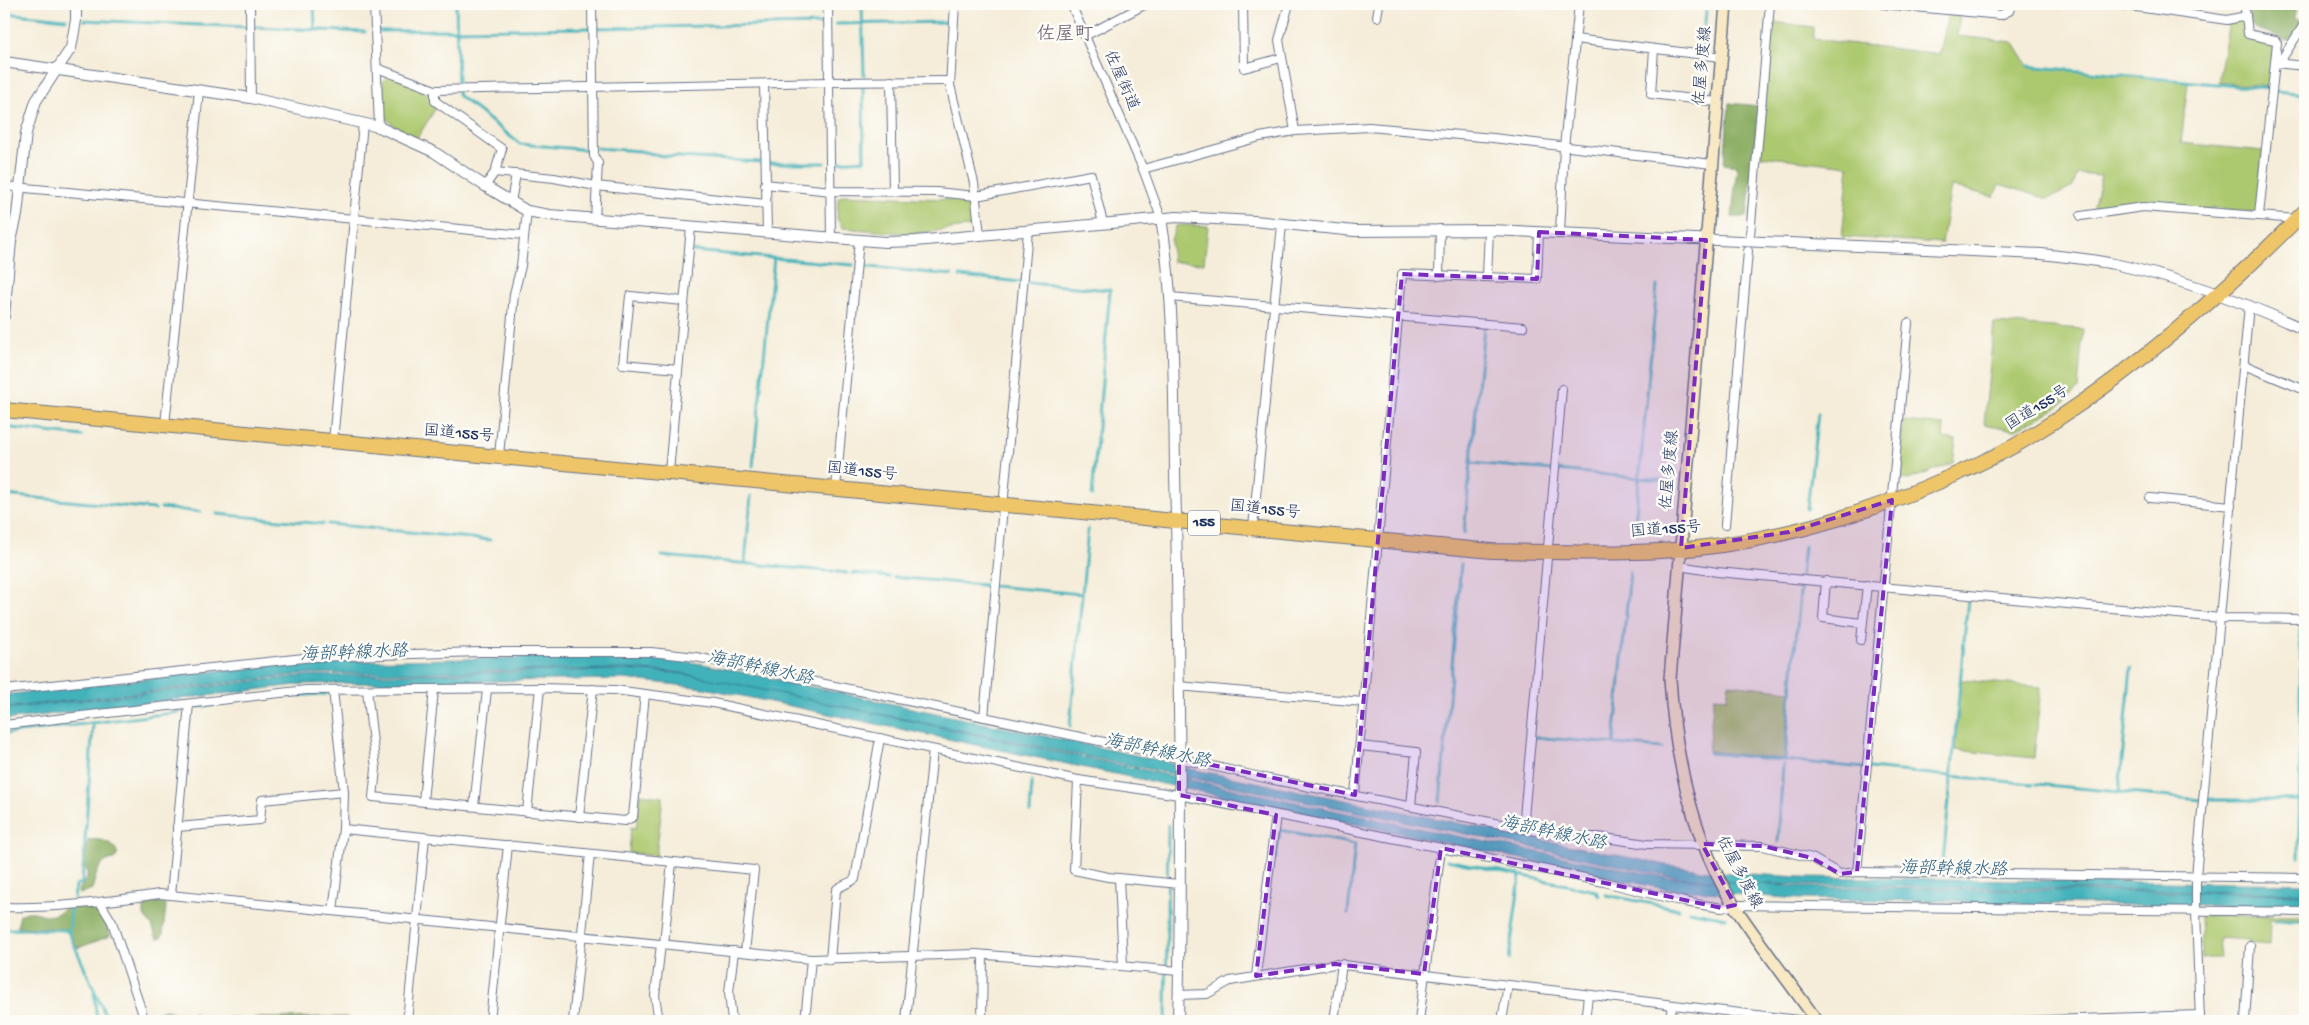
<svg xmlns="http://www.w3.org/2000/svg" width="2309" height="1025" font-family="'Gochi Hand','Klee One',sans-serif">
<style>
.green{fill:#adc970;stroke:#647c67}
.forest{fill:#8aad62;stroke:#526e60}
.water{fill:#42b2ba;stroke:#2e708c}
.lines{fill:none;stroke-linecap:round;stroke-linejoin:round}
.stream{stroke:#42b2ba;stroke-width:3}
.minor-casing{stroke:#677289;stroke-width:10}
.tertiary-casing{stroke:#677289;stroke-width:12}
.secondary-casing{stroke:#677289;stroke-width:14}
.trunk-casing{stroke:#677289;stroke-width:16}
.minor{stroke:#fff;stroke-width:8}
.tertiary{stroke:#fff;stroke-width:10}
.secondary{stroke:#f8e8c3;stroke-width:11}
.trunk{stroke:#eec569;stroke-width:14}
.marked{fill:#7b2cbf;fill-opacity:0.2;stroke:#7b2cbf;stroke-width:4;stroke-dasharray:10 6;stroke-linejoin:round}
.labels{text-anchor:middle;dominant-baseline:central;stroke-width:5;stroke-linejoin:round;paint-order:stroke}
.shield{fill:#fdfcf7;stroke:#5f6c8c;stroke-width:1}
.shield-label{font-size:15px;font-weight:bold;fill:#1b2f5e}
.street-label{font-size:16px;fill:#1b2f5e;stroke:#fdfcf7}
.water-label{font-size:18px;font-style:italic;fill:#295d7e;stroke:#fdfcf7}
.quarter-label{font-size:19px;fill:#63566d;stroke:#fdfcf7}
</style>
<rect width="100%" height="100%" fill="#fdfcf7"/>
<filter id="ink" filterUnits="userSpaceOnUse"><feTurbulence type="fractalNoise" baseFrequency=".02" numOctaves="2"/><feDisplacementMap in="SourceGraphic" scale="10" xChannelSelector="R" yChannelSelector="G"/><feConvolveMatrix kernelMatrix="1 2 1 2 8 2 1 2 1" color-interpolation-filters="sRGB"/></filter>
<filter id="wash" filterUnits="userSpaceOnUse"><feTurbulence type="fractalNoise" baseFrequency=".0096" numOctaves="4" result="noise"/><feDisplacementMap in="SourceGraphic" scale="20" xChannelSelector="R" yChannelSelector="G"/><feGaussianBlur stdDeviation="1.12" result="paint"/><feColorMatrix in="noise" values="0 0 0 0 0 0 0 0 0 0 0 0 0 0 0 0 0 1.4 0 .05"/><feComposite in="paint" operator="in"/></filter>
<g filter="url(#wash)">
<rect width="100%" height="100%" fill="#f5edd9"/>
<g class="green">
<polygon points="1948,14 1960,15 1957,36 2013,42 2028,66 2188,82 2181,143 2263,151 2257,212 2144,204 2092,212 2101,176 2077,174 2073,187 2048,199 1999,184 1994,197 1951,186 1942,243 1842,237 1849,166 1761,156 1772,22 1813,27 1813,39 1940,54"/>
<polygon points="2244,18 2246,37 2270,42 2274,46 2269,87 2218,82 2229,22"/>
<path d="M 389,75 L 429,89 L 431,105 L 436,108 L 417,138 C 381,120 383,120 383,81 Z"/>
<polygon points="844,195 967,200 973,202 975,226 911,234 843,228 837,219 838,198"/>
<polygon points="1180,225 1208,226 1204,263 1172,262 1171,240 1176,226"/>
<polygon points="1994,323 2083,329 2078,389 2057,408 2014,430 1984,424"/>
<polygon points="1903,421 1944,425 1943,438 1956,440 1953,463 1908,480 1898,477"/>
<polygon points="1961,680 2041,687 2034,758 1955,750"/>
<polygon points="1729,684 1790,691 1784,759 1708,751 1714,697 1727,698"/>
<polygon points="640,794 663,797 656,856 629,853 631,827 636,828"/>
<polygon points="2203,915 2305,916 2305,920 2270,919 2269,946 2249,944 2249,940 2218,938 2220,958 2202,958 2200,917"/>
</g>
<g class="forest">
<path d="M 2247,4 L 2283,4 L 2297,7 L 2295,18 L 2305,21 C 2300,26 2295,35 2289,39 C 2283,42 2280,37 2275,35 C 2252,26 2250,32 2247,4 Z"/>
<polygon points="1729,103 1759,106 1747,217 1732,217 1737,166 1724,164"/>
<path d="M 88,840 C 101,838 114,842 118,854 L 115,859 C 97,861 97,875 92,889 L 80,894 L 78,891 L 87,878 L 87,871 L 84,864 Z"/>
<polygon points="163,901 166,906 163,934 161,938 157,938 152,926 144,916 144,908 151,902"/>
<path d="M 94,906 C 103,910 110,927 110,936 L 78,948 L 66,929 L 17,927 L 20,915 C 39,904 46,926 64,908 Z"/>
<polygon points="166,1010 174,1012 182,1020 193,1013 197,1014 196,1021 150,1021 154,1013"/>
<polygon points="231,1017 246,1020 259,1018 343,1017 347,1017 349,1021 216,1021"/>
</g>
<g class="water">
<polygon points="623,656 650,657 703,664 1163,761 1181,767 1666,865 1716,872 1800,877 2305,884 2305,893 1799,885 1722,882 1665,875 675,672 624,669 303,674 4,708 4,695 294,662"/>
<polygon points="623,670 675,673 702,677 1442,833 1665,877 1800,887 2305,894 2305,907 1979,903 1959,901 1800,899 1665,889 704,688 624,679 305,684 4,720 4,709 302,676"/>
</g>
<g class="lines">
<g class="stream">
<polyline points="314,4 315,29"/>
<polyline points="456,4 458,85"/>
<polyline points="862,4 864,75"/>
<polyline points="4,13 66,19"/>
<polyline points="84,20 247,27"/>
<polyline points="836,24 949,22"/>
<polyline points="254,27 365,32"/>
<polyline points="596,28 822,24"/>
<polyline points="379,31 590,28"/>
<polyline points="1702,46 1707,4"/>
<polyline points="2028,66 2268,89"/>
<polyline points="2276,91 2305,94"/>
<polyline points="458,92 458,95 520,144 590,150"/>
<polyline points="597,148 640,151 663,156 762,162"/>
<polyline points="835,162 864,160 863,85"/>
<polyline points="767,163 824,163"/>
<polyline points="692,251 853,265"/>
<polyline points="860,266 952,275"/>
<polyline points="960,276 1022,282"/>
<polyline points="1029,283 1110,290 1092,496"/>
<polyline points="4,427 82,436"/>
<polyline points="1471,463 1553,470"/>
<polyline points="753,466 774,258"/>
<polyline points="1557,470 1670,481"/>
<polyline points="4,495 155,509"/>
<polyline points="161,508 201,512"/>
<polyline points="1807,509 1818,413"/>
<polyline points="217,514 323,524"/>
<polyline points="328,524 490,540"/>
<polyline points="1635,524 1657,286"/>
<polyline points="1464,533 1484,326"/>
<polyline points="662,556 827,571"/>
<polyline points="745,563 751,496"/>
<polyline points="830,571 847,573"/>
<polyline points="853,573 889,577"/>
<polyline points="1801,575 1804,546"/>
<polyline points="894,577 1082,594"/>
<polyline points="285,696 326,694"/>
<polyline points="198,707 212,705"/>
<polyline points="1070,726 1088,529"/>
<polyline points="4,734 180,712"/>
<polyline points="1534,737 1662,748"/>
<polyline points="1614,744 1630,571"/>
<polyline points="1709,753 1864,768"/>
<polyline points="1785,760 1801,583"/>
<polyline points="1869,768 2032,784"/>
<polyline points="2036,784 2201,800"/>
<polyline points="2119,792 2131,668"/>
<polyline points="2208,800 2305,800"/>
<polyline points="1440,801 1461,564"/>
<polyline points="1030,812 1032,781"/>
<polyline points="1778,842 1783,765"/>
<polyline points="1276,858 1280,830 1355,844 1348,914"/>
<polyline points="2299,858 2301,625"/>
<polyline points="1447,860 1596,891 1599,896"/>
<polyline points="1943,863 1968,599"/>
<polyline points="1606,895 1679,909"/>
<polyline points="74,898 76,885 82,883 93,724"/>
<polyline points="1689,911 1726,918"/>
<polyline points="2275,921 2305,921"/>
<polyline points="4,929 65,930 69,933 108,1021"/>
<polyline points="69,933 71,908"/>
<polyline points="1509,959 1520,876"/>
<polyline points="94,993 97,1021"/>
<polyline points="1166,1021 1168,825"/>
</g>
</g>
</g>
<g filter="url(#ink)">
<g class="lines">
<defs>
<g id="minor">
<polyline points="250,4 251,98"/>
<polyline points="374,4 379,127"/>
<polyline points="592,4 594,156 598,163 595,219"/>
<polyline points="828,4 831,238"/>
<polyline points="955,4 950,85 974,183 980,235"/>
<polyline points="1071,4 1143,169 1161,218"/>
<polyline points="1243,4 1244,68 1281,58"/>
<polyline points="1289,4 1279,40 1295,131"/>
<polyline points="1882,4 2001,15 2009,11 2012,4"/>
<polyline points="2116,4 2227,20 2246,16 2248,34 2275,40 2277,43 2259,215"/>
<polyline points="2244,4 2246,16"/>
<polyline points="1377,17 1379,4"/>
<polyline points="1085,36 1146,4"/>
<polyline points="1575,39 1721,57"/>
<polyline points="1654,49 1651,94 1717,102"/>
<polyline points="2275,63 2283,57 2305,23"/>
<polyline points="2275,63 2305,66"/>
<polyline points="377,68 435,90 829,82 950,81"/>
<polyline points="891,81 893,191"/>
<polyline points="764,84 767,233"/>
<polyline points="435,90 435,101 502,149 495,172 485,186"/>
<polyline points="1143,169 1260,137 1295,131 1369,127 1493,138 1712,164"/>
<polyline points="495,172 554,178 596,186 766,204"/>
<polyline points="765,184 831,191 936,192 976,196 1091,175 1103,223"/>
<polyline points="4,186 524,235"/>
<polyline points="511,202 516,174"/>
<polyline points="2081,216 2143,207 2296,219"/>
<polyline points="1560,233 1564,147 1579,4"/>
<polyline points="1750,235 1770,4"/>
<polyline points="1439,276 1440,229"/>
<polyline points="1487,276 1489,230"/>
<polyline points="1170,297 1523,327"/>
<polyline points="2244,365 2305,390"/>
<polyline points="678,369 623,364 630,296 684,301"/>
<polyline points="165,425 199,91"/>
<polyline points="333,441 363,123"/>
<polyline points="499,456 514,294 521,266 527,211"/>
<polyline points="669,472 691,227"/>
<polyline points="836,488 859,240"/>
<polyline points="2150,498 2231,506"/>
<polyline points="1725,525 1748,251"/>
<polyline points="1253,528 1282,224"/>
<polyline points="1679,566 1717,572 2221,618 2305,619"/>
<polyline points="1826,581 1823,618 1862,623"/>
<polyline points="1861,640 1867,585"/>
<polyline points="1178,686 1363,702"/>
<polyline points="4,690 313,657 480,652 651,652 696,657 1138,749 1269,779 1567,837 1598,837 1647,844 1763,846 1812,858 1840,874 1857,872 2305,878"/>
<polyline points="333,690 344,792 343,829 333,911"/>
<polyline points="367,690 376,769 373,797 625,821 633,817 645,694"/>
<polyline points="984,717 1028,231"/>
<polyline points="4,725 306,690 540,688 615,690 713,703 1078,780 1179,795 1441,848 1604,882 1684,902 1722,908 1735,905 1800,906 2305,912"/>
<polyline points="1360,746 1416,752 1411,806"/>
<polyline points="1078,780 1074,870 1108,877 1179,884"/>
<polyline points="1355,795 1402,274 1537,279 1539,232"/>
<polyline points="423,801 434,690"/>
<polyline points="474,806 487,690"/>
<polyline points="527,812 540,688"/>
<polyline points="579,817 593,689"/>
<polyline points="177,827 260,820 262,800 344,792"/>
<polyline points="343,829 754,870 745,952"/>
<polyline points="1523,829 1562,389"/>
<polyline points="1857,872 1908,323"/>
<polyline points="1119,878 1123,966"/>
<polyline points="171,895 189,704"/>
<polyline points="100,902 112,922 145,1021"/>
<path d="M 4,907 C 56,909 108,901 160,894 L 811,959 L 976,954 L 1179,971"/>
<polyline points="664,944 672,862"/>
<path d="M 830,960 L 836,890 C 842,884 849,884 855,879 L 880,738"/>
<polyline points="1256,976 1276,815"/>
<polyline points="1178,995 1207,994 1230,981 1335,964 1806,1021"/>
<polyline points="407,1021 425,837"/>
<polyline points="490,1021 508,845"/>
<polyline points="573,1021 590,854"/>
<polyline points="659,1021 655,996 661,944"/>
<polyline points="732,1021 729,992 734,951"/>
<polyline points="805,1021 811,959"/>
<polyline points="906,1021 933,750"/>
<polyline points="982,1021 983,955"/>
<polyline points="1334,1021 1342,964"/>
<polyline points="1419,1021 1441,848"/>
<polyline points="1502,1021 1508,985"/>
<polyline points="1585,1021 1588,996"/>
<polyline points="1670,1021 1672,1005"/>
<polyline points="2017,1021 2200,1015"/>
<polyline points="2200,1021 2196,911 2196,876 2249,305"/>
<polyline points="2245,1021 2250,946"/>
</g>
<g id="tertiary">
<path d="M 4,62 L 251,98 L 379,127 L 434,152 L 485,186 L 527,211 L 549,215 L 885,242 L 915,241 L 1177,217 L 1254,221 L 1355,231 L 1489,230 L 2042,254 C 2066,257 2091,259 2114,264 C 2180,278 2244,302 2305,330"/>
<path d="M 1161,218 C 1177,315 1173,417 1176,516 C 1179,684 1182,853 1178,1021"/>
<polyline points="4,316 11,241 17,215 26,133 36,101 71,48 76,20 76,4"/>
</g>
<path id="secondary" d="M 1726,4 L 1670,679 C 1675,758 1692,839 1735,907 C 1761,946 1790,983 1817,1021"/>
<path id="trunk" d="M 4,410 L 1492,551 C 1569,552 1646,556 1722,545 C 1804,533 1884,507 1959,473 C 1980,463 2001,454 2021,442 C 2125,380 2220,297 2305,211"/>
</defs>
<use href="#minor" class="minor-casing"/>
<use href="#tertiary" class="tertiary-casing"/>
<use href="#secondary" class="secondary-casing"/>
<use href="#trunk" class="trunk-casing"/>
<use href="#minor" class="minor"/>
<use href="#tertiary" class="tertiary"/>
<use href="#secondary" class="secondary"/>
<use href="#trunk" class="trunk"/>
</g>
</g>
<path class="marked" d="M 1539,232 L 1706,240 L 1681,548 L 1789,532 L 1892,500 L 1857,872 L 1840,874 L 1812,858 L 1763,846 L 1702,844 L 1735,905 L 1722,908 L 1441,848 L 1424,974 L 1335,964 L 1256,976 L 1276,815 L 1179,795 L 1179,758 L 1355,795 L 1402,274 L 1537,279 Z"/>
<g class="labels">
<rect class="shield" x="1188" y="510.5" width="32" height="25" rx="4"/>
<g class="shield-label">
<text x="1204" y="523">155</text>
</g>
<g class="street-label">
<text transform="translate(1704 66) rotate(-85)">佐屋多度線</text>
<text transform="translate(1120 81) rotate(66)">佐屋街道</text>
<text transform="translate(2038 409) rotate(-32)">国道155号</text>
<text transform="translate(459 435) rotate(5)">国道155号</text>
<text transform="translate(1671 470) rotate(-85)">佐屋多度線</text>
<text transform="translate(862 473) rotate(6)">国道155号</text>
<text transform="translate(1265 511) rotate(6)">国道155号</text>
<text transform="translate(1666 531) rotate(-4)">国道155号</text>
<text transform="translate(1738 873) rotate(62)">佐屋多度線</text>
</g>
<g class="water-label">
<text transform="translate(354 654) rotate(-2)">海部幹線水路</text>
<text transform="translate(760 669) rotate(12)">海部幹線水路</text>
<text transform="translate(1157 752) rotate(12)">海部幹線水路</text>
<text transform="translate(1553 834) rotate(12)">海部幹線水路</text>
<text transform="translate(1953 870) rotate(1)">海部幹線水路</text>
</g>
<g class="quarter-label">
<text x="1065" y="35">佐屋町</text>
</g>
</g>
<rect width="2309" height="1025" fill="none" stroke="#fdfcf7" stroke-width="20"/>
</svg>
